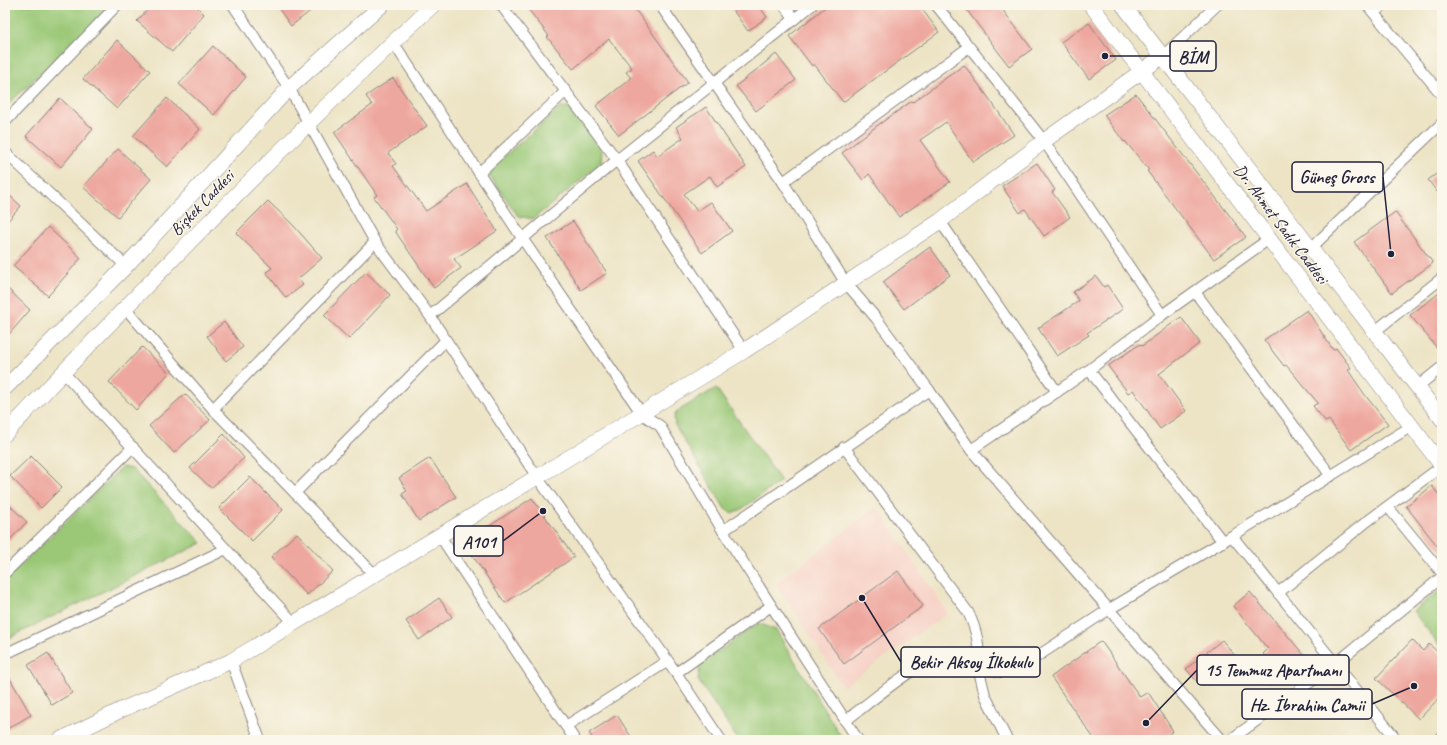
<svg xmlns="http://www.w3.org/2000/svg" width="1447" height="745" font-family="Caveat,sans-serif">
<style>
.built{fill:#f7d1c6}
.green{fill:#9ac876;stroke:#5e7558}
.building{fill:#eea79f}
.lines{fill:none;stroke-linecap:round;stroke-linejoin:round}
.street-casing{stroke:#888380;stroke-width:12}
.secondary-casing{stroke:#888380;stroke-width:16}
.street{stroke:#fff;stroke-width:10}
.secondary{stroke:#fff;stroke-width:15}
.labels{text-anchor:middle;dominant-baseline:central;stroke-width:3;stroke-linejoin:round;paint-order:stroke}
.street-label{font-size:17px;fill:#22223b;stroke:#fbf7ec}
.leader{fill:none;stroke:#22223b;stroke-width:1.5}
.callout-dot{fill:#22223b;stroke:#fbf7ec;stroke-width:1.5}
.callout{fill:#fbf7ec;stroke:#22223b;stroke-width:1.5}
.callout-label{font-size:18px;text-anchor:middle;font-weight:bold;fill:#22223b}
</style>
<rect width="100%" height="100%" fill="#fbf7ec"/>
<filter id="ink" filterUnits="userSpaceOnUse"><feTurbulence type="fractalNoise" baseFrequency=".025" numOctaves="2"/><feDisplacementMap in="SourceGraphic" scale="8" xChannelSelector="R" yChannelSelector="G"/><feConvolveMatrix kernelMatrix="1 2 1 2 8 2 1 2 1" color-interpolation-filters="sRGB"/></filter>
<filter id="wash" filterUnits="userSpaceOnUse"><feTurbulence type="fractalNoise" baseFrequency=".012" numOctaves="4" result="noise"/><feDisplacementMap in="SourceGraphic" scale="16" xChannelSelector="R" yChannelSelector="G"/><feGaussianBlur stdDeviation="0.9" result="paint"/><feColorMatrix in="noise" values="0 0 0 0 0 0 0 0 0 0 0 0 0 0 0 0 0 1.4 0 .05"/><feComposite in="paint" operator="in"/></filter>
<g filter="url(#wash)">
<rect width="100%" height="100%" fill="#ede4c5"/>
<polygon class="built" points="877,507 948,613 843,687 776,583"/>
<g class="green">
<polygon points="5,5 100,5 107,12 5,107"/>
<polygon points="561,107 569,107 602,149 601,164 533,219 518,216 489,175 492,167"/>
<polygon points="716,388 781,481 740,510 732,513 725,509 675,425 674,418 676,412"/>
<polygon points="122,467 132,469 202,543 5,640 5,580"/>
<polygon points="1442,589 1442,649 1413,611"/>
<polygon points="758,623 776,630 843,740 738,740 698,680 700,665"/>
</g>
<g id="blocks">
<g class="building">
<polygon points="152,5 195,5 204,14 172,52 137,21"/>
<polygon points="276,5 318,5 291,26"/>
<polygon points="525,5 632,5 688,82 619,135 596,106 631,78 626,72 632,68 609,39 573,69 547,37 549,36"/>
<polygon points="729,5 758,5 767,17 748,31"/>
<polygon points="828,5 919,5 939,32 843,102 814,64 812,66 789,36"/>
<polygon points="963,5 999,5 1032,49 1009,66"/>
<polygon points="1089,23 1116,60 1089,79 1061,42"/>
<polygon points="117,40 150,71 117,109 83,79"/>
<polygon points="213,46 246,77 214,115 179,84"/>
<polygon points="776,54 796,80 756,111 736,86"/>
<polygon points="964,65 991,101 1014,135 973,162 946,122 920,140 950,182 899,217 869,174 863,180 842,153 878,125 912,101 913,102"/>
<polygon points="393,78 427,126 388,153 396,164 393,166 426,211 467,184 497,231 454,259 461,268 434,288 395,231 397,229 374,197 377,195 334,132 372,105 366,96"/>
<polygon points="1136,94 1246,237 1214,259 1147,171 1149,170 1125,141 1124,142 1104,115"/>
<polygon points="60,98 93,129 61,167 26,136"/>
<polygon points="167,98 200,129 167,167 133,136"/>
<polygon points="706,107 746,167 717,187 710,176 684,194 697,211 711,202 732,231 702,253 638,161 653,150 657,156 683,138 676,127"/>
<polygon points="118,149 151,179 118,217 83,187"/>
<polygon points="1037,163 1055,190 1052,192 1070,217 1044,236 1025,209 1020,213 1002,186"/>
<polygon points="1442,170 1442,198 1428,180"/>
<polygon points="5,191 21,206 5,224"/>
<polygon points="268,201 293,225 322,258 298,279 303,285 286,298 266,272 272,268 236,233"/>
<polygon points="1395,212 1433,263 1392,293 1354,242"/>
<polygon points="573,221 607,273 581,290 547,238"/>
<polygon points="48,227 81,258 48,296 13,266"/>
<polygon points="930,247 950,275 904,309 883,282"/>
<polygon points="366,272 390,295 349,339 324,315"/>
<polygon points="1096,276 1104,287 1107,285 1123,309 1087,333 1089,335 1057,356 1038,328 1079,301 1073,292"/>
<polygon points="5,286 30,310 5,339"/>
<polygon points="1442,291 1442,354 1410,315"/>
<polygon points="1307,310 1333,350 1336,348 1351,368 1348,370 1365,395 1388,424 1351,450 1329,420 1326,422 1313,406 1318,403 1286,365 1284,366 1264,340"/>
<polygon points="1181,317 1200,343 1159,374 1186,411 1160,429 1133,390 1128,393 1108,366 1140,344 1142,346"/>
<polygon points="224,322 243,347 226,361 207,336"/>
<polygon points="142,347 169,373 136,410 109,382"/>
<polygon points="185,394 210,420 174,453 149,426"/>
<polygon points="224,434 244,458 211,488 190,468"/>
<polygon points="31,456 62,487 41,508 10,476"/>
<polygon points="430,458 456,497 419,521 402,494 407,491 399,478"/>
<polygon points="250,477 283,510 252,541 219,508"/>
<polygon points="1432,486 1442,499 1442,552 1406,506"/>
<polygon points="532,498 574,557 505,603 464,543"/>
<polygon points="5,501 27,522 5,545"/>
<polygon points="297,533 333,571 307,595 271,557"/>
<polygon points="898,571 923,606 844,664 819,629"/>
<polygon points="1250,592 1305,656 1281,676 1263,654 1268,649 1233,606"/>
<polygon points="439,598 452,617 419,640 406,621"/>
<polygon points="1222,640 1236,657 1201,686 1186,669"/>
<polygon points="1412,640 1423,651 1429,644 1442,656 1442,695 1419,719 1376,678"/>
<polygon points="1101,641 1140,697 1148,692 1173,731 1162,740 1095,740 1051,677"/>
<polygon points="48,653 72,693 52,705 28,665"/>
<polygon points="5,670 31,715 5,730"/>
<polygon points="617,715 633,740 594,740 589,733"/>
</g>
</g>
</g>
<g filter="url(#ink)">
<use href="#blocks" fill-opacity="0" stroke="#888380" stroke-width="1"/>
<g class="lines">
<defs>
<g id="street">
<polyline points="233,5 289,88 375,242 430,316 537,477 668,661 721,740"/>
<polyline points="501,5 617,160 744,351"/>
<polyline points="660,5 783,182 845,282 876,318 929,390 971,450 1222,740"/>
<polyline points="784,5 794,19"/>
<polyline points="936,5 1044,141 1162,315"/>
<polyline points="1367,5 1442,95"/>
<polyline points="1374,13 1383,5"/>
<polyline points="393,42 522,238 642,414 660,426 723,531 858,740"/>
<polyline points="1163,56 1217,5"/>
<polyline points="5,122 117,5"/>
<polyline points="5,152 126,266"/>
<polyline points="479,173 566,91"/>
<polyline points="783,182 969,47"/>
<polyline points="940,221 1057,392"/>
<polyline points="1310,249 1442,123"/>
<polyline points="1195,292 1331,476"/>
<polyline points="126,309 213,409 375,575"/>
<polyline points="430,316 617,160 812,5"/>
<polyline points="1374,332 1442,278"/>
<polyline points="1089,370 1223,542"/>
<polyline points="63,372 295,624"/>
<polyline points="1417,387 1442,367"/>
<polyline points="213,409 375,242"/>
<path d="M 844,447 L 968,612 C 977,631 980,646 978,667 C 966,661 954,655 940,658 C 916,662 867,705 845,721"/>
<polyline points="971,450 1089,370 1162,315 1269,239"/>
<polyline points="295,493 446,340"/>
<polyline points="1388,507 1442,573"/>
<polyline points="723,531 929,390"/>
<polyline points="440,536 575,740"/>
<polyline points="5,573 133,447"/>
<polyline points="1278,593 1365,523 1442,466"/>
<polyline points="5,654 226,549"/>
<polyline points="231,661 260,740"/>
<polyline points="676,673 771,606"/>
<polyline points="566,726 668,661"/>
<polyline points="1007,740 985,695 978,667 1000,672 1021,667 1108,610 1232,536"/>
<polyline points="1230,740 1334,665 1442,577"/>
<polyline points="1397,740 1232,536 1412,426"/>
<polyline points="1439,740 1442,737"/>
</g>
<g id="secondary">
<polyline points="1091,5 1442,466"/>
<polyline points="1123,5 1442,419"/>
<polyline points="5,388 126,266 289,88 382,5"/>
<path d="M 5,434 C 143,287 285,142 433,5"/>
<polyline points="60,740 121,710 231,661 537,477 744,351 940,221 1044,141 1163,56"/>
</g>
</defs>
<use href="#street" class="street-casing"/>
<use href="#secondary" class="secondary-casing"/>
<use href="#street" class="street"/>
<use href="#secondary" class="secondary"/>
</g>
</g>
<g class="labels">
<g class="street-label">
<text transform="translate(202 203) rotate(-46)">Bişkek Caddesi</text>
<text transform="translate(1281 224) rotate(53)">Dr. Ahmet Sadık Caddesi</text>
</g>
</g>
<path class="leader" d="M1105 56L1170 56M1391 254L1383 177M543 511L503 541M862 598L901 662M1146 723L1197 670M1414 686L1372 704"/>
<g class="callout-dot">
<circle cx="1105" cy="56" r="4"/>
<circle cx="1391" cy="254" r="4"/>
<circle cx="543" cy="511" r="4"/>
<circle cx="862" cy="598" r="4"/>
<circle cx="1146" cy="723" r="4"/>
<circle cx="1414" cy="686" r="4"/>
</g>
<g class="callout">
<rect x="1170" y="41" width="46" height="30" rx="4"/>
<rect x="1292" y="162" width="91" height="30" rx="4"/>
<rect x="454" y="526" width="49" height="30" rx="4"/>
<rect x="901" y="647" width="139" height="30" rx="4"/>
<rect x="1197" y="655" width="152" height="30" rx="4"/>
<rect x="1242" y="689" width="130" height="30" rx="4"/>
</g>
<g class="callout-label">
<text x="1193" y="63">BİM</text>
<text x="1337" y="183">Güneş Gross</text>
<text x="479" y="548">A101</text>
<text x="971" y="668">Bekir Aksoy İlkokulu</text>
<text x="1273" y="676">15 Temmuz Apartmanı</text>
<text x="1307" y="711">Hz. İbrahim Camii</text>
</g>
<rect width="1447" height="745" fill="none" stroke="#fbf7ec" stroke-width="20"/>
</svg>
